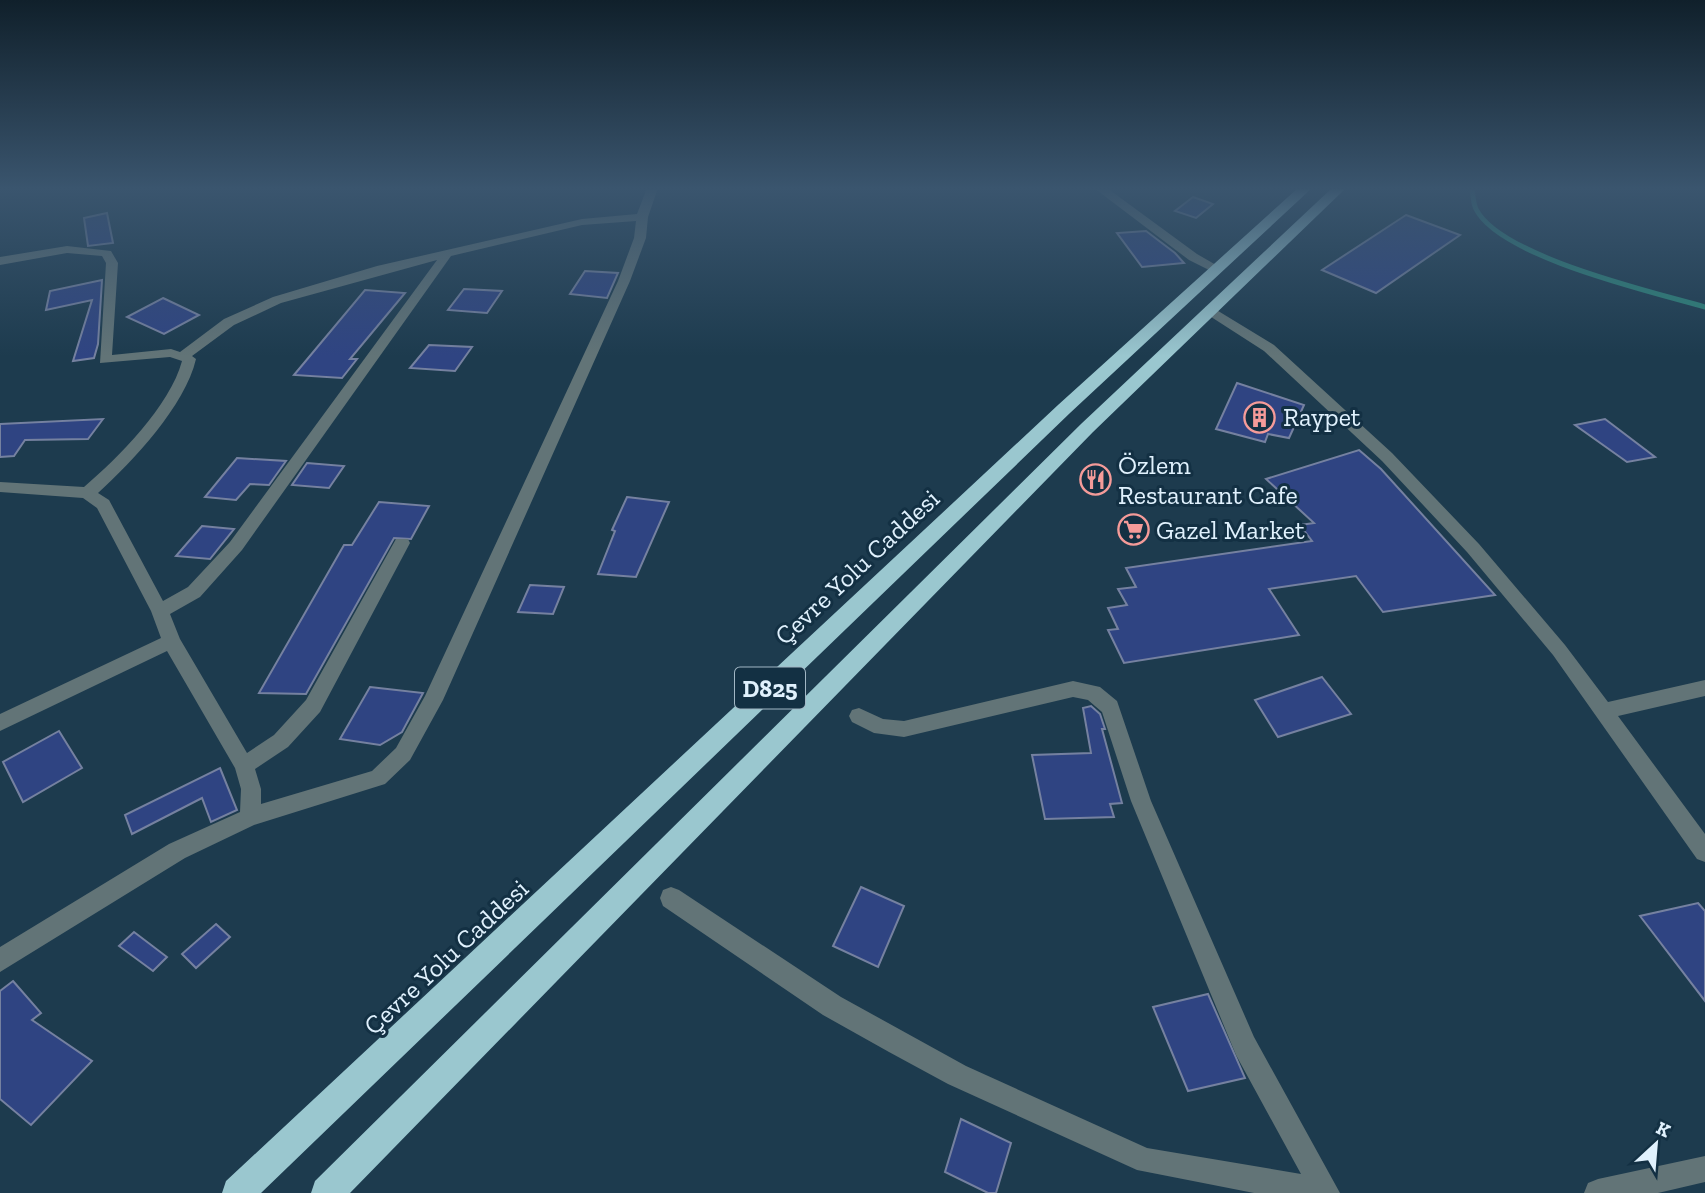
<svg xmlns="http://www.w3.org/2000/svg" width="1705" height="1193" font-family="'Zilla Slab',serif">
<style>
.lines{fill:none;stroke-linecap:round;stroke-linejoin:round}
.stream{stroke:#2d867a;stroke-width:5}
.building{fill:#2f4482;stroke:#7581a0;stroke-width:2}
.street{fill:#627477;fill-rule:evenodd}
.highway{fill:#9ac7cf;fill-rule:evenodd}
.labels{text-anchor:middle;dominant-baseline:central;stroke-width:6;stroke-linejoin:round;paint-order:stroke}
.shield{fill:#133043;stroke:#a2b7c5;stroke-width:2}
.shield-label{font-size:24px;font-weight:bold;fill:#e0f1fd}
.poi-label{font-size:26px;fill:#e0f1fd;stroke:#133043;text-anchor:start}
.street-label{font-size:26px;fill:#e0f1fd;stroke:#133043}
</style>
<rect width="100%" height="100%" fill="#1d3b4e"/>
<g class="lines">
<path class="stream" d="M 1472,188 C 1473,195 1473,203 1476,209 C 1500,257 1653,292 1705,307"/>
</g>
<g class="building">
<polygon points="1193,197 1213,204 1196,218 1175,211"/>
<polygon points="107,213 113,243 88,246 84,218"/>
<polygon points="1406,215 1460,235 1376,293 1322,270"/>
<polygon points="1146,231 1175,253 1184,263 1142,267 1117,233"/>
<polygon points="585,271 618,273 607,298 570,294"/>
<polygon points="102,280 98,344 94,358 73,361 92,300 46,310 50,291"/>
<polygon points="464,289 502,291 487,313 448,310"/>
<polygon points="365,290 405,293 350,359 357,359 342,378 294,375"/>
<polygon points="163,298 199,315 164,334 127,317"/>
<polygon points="429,345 472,347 455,371 410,368"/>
<polygon points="1237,383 1304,405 1289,438 1268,434 1265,442 1216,429"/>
<polygon points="103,419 88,439 25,440 14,456 0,457 0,424"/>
<polygon points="1605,419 1655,457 1627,462 1575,425"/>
<polygon points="1359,450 1381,469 1495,595 1383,612 1356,576 1269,589 1299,635 1124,663 1108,630 1118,629 1108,608 1127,605 1118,589 1136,587 1126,568 1312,541 1300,525 1314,523 1266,479"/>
<polygon points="237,458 286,461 269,485 250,484 236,500 205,497"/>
<polygon points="307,463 344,466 329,488 292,485"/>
<polygon points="627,497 669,502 636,577 598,574 615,531 612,530"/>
<polygon points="379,502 429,506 411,539 394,538 306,694 259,693 344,545 352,545"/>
<polygon points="202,526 234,529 210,559 176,556"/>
<polygon points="530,585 564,587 553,614 518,612"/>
<polygon points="1322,677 1351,714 1278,737 1255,700"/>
<polygon points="370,687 423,693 402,732 380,745 340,739"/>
<polygon points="1091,706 1100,714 1105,729 1102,729 1122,803 1110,804 1114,817 1045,819 1032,755 1091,753 1083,708"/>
<polygon points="59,731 82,768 23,802 3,762"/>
<polygon points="220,768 237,810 211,822 202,798 132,834 125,815"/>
<polygon points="861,887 904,906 878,967 833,946"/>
<polygon points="1698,903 1705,911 1705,1001 1640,916"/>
<polygon points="216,924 230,937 196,968 182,954"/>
<polygon points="134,932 167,957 153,971 119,946"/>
<polygon points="13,981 41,1013 32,1020 92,1061 31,1125 0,1099 0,991"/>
<polygon points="1208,994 1245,1078 1188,1091 1153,1007"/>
<polygon points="961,1119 1011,1143 996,1193 988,1193 945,1172"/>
</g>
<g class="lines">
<g class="street">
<path d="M 647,188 L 658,188 L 648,217 L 646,238 L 630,281 L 443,700 L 410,760 L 385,784 L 254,825 L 185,858 L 0,972 L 0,947 L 169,844 L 240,812 L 241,789 L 235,768 L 167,651 L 0,731 L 0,714 L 161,638 L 151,611 L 97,508 L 83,498 L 0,492 L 0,482 L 84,487 C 118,458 170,406 182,361 L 170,357 L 100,363 L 106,263 L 102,256 L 67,253 L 0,265 L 0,257 L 67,246 L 111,251 L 118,263 L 112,355 L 171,349 L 180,352 L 224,319 L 273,297 L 377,266 L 582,219 L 637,214 ZM 636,221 L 634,238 L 618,281 L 425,696 L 396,748 L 372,771 L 261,804 L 261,789 L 255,769 L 288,747 L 320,712 L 410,543 L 408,539 L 396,539 L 306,700 L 274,735 L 247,753 L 180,639 L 170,614 L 200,597 L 242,550 L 451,256 L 582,225 ZM 437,260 L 230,542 L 188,587 L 163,601 L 109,500 L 98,493 C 133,461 185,406 196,359 L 192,356 L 234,325 L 281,303 Z"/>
<polygon points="1094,188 1107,188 1197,254 1223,269 1213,272 1189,260"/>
<polygon points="1210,306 1274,345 1392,453 1479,544 1565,645 1608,702 1705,680 1705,696 1618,716 1705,834 1705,862 1697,859 1553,655 1467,552 1382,461 1264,351 1205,313 1205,307"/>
<polygon points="1073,681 1100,687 1117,701 1151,801 1254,1037 1340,1193 1254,1193 1137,1170 948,1084 889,1052 823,1015 663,906 660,898 663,890 671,887 679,890 841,997 966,1066 1147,1148 1301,1174 1236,1055 1131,801 1102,712 1088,700 1073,697 904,737 874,733 852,722 849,716 852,710 859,708 883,719 904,721"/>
<polygon points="1705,1156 1705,1182 1658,1193 1584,1193 1588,1183 1598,1179"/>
</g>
<g class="highway">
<polygon points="1298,188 1312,188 1070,413 261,1193 222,1193 226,1181 1058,405"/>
<polygon points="1332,188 1346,188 1093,432 350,1193 311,1193 315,1181 1081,424"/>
</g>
</g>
<linearGradient id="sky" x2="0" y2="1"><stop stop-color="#10202b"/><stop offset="0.53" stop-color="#3a556e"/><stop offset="1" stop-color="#3a556e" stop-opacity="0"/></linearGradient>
<rect width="1705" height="356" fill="url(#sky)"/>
<defs>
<symbol id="building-ring" viewBox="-11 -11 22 22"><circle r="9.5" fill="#133043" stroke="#f59b99" stroke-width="1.5"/><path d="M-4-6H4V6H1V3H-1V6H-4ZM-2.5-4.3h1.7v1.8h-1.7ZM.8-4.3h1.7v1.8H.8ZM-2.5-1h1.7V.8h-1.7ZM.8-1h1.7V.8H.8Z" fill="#f59b99"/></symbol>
<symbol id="restaurant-ring" viewBox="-11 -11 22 22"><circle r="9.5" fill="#133043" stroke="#f59b99" stroke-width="1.5"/><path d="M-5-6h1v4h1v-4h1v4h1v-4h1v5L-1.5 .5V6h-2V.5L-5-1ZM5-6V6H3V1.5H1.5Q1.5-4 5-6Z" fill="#f59b99"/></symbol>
<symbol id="supermarket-ring" viewBox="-11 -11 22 22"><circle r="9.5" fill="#133043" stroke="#f59b99" stroke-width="1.5"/><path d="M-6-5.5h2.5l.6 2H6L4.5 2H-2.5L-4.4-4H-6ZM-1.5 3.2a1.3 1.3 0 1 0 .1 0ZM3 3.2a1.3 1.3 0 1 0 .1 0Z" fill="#f59b99"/></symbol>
</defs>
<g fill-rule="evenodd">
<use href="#building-ring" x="1242" y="400" width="35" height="35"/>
<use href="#restaurant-ring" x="1078" y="462" width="35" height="35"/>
<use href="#supermarket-ring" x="1116" y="512" width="35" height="35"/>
</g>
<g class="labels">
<rect class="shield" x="735" y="667.5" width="70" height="41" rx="5"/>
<g class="shield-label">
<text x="770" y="688">D825</text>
</g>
<g class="poi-label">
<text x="1283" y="417">Raypet</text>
<text x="1118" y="465">Özlem<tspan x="1118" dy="30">Restaurant Cafe</tspan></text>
<text x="1156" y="530">Gazel Market</text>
</g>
<g class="street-label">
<text transform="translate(857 567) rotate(-43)">Çevre Yolu Caddesi</text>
<text transform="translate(446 957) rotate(-43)">Çevre Yolu Caddesi</text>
</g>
</g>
<g transform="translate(1656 1144) rotate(26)" stroke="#133043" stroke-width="5" paint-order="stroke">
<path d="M0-5L12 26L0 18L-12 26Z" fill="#e0f1fd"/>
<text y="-10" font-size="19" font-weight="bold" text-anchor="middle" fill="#e0f1fd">K</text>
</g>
</svg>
